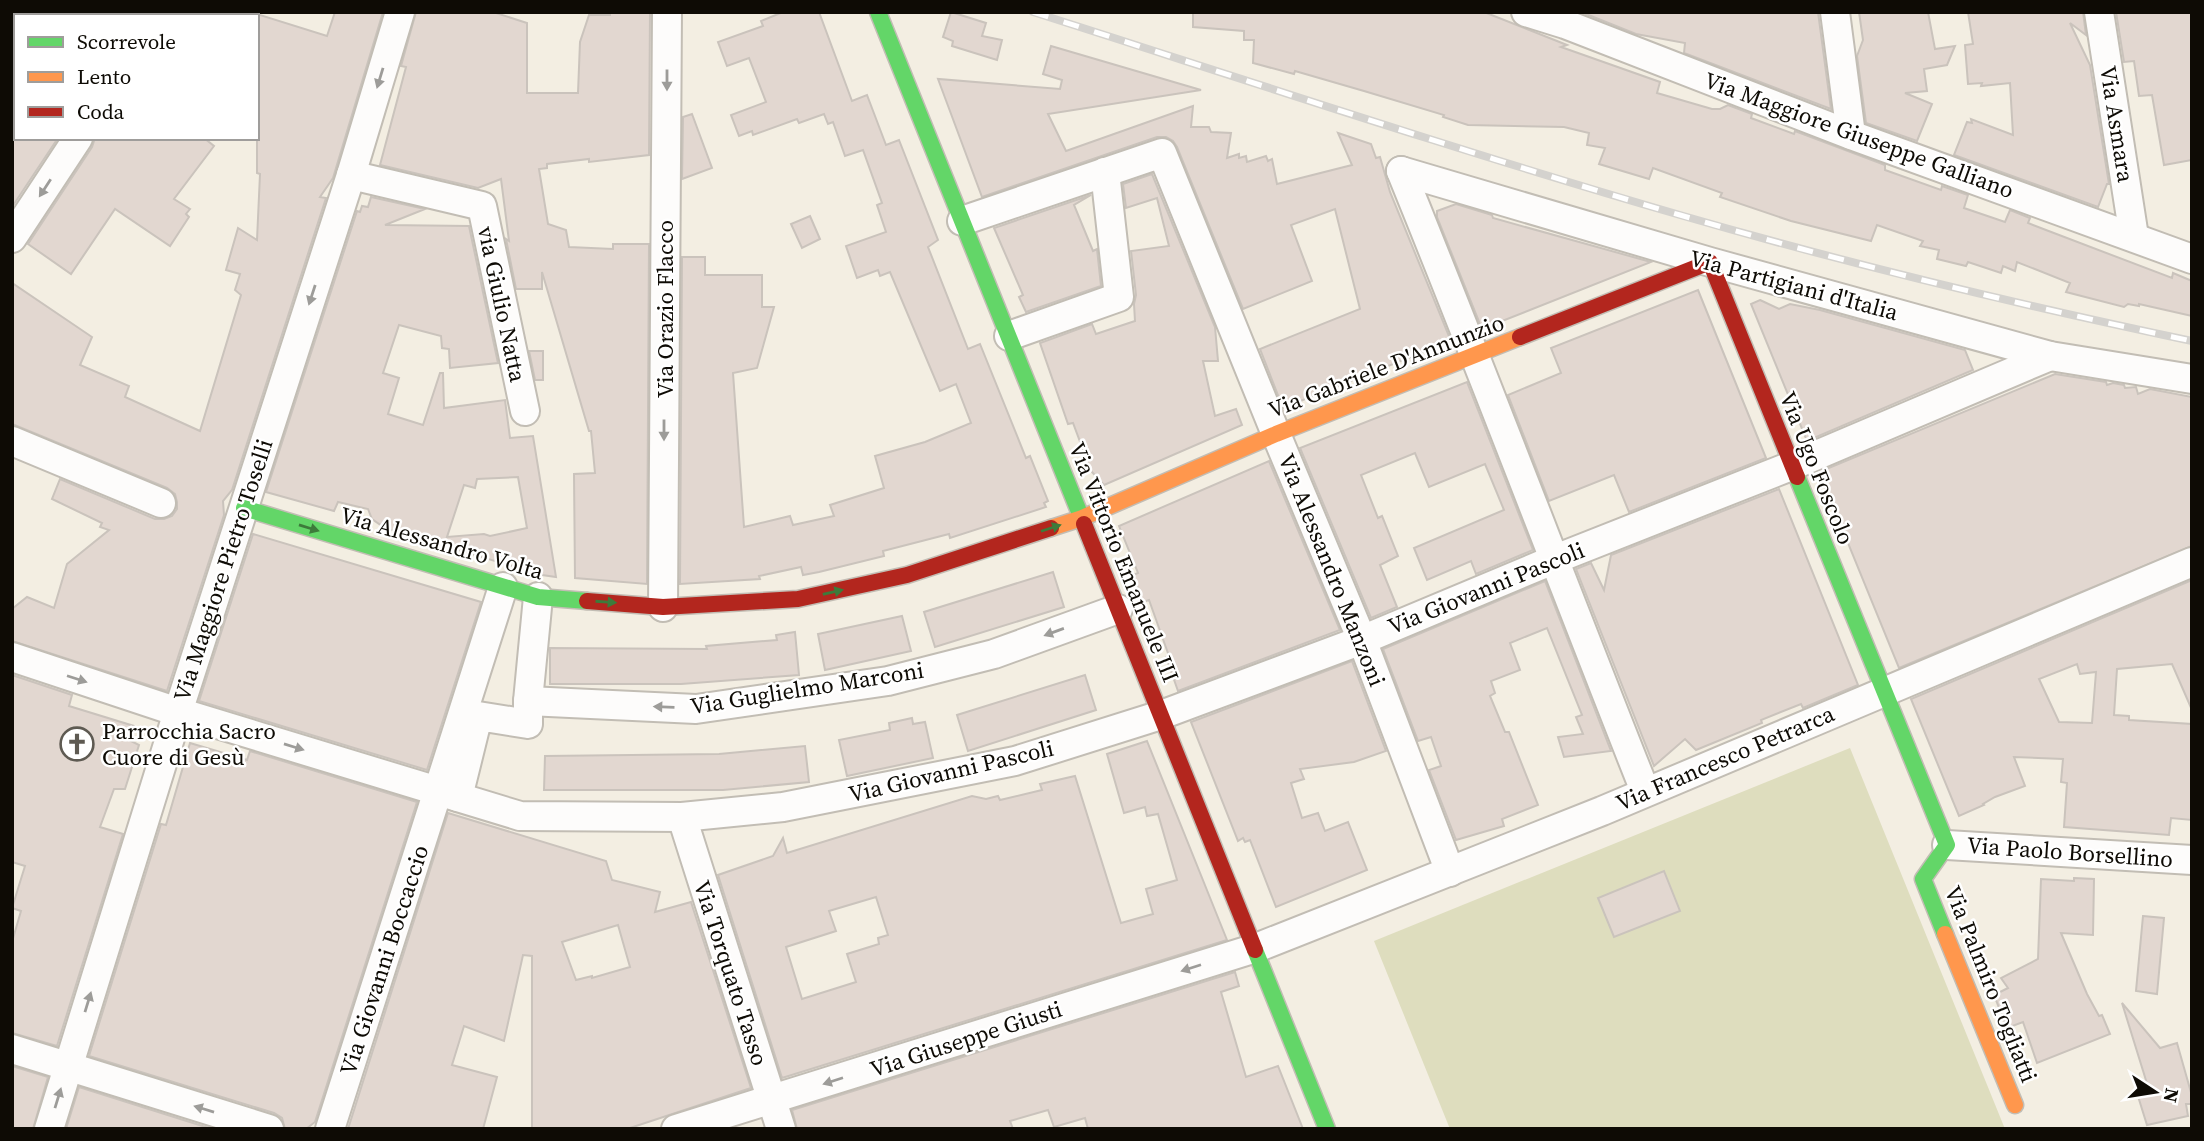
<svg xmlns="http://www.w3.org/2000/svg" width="2204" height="1141" font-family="'Source Serif 4',serif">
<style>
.green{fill:#deddbe}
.building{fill:#e2d7d0;stroke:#cac3bc;stroke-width:2;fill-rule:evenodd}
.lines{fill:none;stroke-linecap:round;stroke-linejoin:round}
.street-casing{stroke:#c2bdb4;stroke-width:32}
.fast-casing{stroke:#c2bdb4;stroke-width:19}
.slow-casing{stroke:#c2bdb4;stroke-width:19}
.jam-casing{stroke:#c2bdb4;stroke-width:19}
.street{stroke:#fdfcfb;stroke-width:28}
.fast{stroke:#63d668;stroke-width:16}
.slow{stroke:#ff974d;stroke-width:16}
.jam{stroke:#b3261e;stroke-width:16}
.rail-casing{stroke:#d4d2ce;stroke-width:8}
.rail{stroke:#fff;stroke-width:5;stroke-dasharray:16;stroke-linecap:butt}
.oneway{fill:#9d9c99}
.oneway2{fill:#3d7b3b}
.labels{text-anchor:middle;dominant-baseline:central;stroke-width:5;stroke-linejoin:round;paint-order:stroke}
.street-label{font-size:23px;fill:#0e0b05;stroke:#fff}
.poi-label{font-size:23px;fill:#0e0b05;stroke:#fff;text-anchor:start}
</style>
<rect width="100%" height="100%" fill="#f3eee2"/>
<polygon class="green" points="1850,748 2005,1129 1450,1129 1374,941"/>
<g class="building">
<polygon points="335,12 383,12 333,178 320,197 326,198 232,490 223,501 224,515 167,691 12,641 12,609 27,597 54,608 67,564 109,530 100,527 102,523 52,499 60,479 155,519 164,519 172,516 177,509 177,502 175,494 167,488 12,424 12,283 92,337 80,365 129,386 125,397 200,431 241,295 235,290 240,274 226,270 238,228 257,240 260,174 257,173 257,14 327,36"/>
<polygon points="416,12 493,12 527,23 527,93 578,93 580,42 589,15 610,15 610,12 650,12 649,155 589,162 589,159 547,164 547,168 539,169 548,224 566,230 569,247 613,249 613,244 649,244 647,584 575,578 574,474 595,473 591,431 589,431 542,272 542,289 516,289 506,239 509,241 501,179 478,188 380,165 406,67 401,66"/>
<polygon points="783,12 819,12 852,101 867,95 886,145 899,140 938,240 928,247 968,349 980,344 1026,458 1030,456 1048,501 1044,503 1046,507 950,538 949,534 883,551 884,556 819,572 803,575 801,567 759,576 760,579 680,584 682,257 705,257 705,275 762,275 762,307 774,307 757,368 733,373 744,527 790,516 793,525 834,516 830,505 884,488 875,456 925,442 971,423 956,384 940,391 890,272 880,276 878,270 857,278 846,246 886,232 877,205 882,203 863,150 845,156 833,122 828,124 824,114 799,123 797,119 753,135 752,131 739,136 731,115 766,102 749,58 727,66 718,42 763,26 761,21"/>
<polygon points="951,12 986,23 982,36 1002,40 997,60 952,46 953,41 943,37"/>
<polygon points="1193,12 1484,12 1567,45 1561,47 1660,82 1657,93 1712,109 1720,109 1728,105 1752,114 1751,118 1794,134 1795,131 1885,165 1885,170 1941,190 1942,186 1968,195 1964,208 2005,222 2010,210 2030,218 2028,223 2046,230 2172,278 2173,273 2192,281 2192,316 2139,304 2139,306 2128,304 2124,307 2066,292 2070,283 2017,262 2015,271 2003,266 2001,273 1968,262 1966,266 1937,259 1939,250 1920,246 1923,241 1877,225 1871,241 1791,221 1720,197 1722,193 1653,168 1649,179 1599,164 1605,148 1587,145 1589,133 1564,127 1468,125 1443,117 1444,115 1364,91 1295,71 1294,74 1253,63 1254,40 1244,40 1244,31 1193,27"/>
<polygon points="1581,12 1818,12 1831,109 1684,53 1685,43 1636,34"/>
<polygon points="1859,12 1928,12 1935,49 1955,46 1947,65 1924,69 1927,91 1905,93 1932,104 1917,141 1866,123 1857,56 1863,40"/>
<polygon points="1968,12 2083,12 2086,35 2070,23 2090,65 2109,184 2107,184 2098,207 1954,155 1967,122 1972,123 1971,119 2013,135 2010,83 1981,86 1982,83 1968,84 1965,45 1973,44"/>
<polygon points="2116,12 2192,12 2192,160 2164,165 2152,95 2139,96 2134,61 2124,62"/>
<polygon points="1051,46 1201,90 1048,114 1066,151 1193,106 1191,127 1209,127 1211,132 1231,133 1227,158 1239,154 1239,158 1246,156 1247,162 1266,156 1268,161 1272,159 1277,184 1352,165 1338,133 1371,144 1376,158 1380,157 1390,192 1451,341 1283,408 1260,349 1360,309 1335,209 1291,225 1312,281 1243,309 1177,147 1173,141 1166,137 1157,137 982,197 938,79 1060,89 1062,80 1043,74"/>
<polygon points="692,114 712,168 682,179 683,117"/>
<polygon points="12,138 58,138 12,207"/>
<polygon points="95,138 204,138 214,146 174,199 190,209 186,214 189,217 170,246 115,209 71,274 28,244 92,147"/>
<polygon points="1152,174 1215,327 1218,361 1203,361 1215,416 1236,409 1242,425 1104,485 1091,471 1073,423 1068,424 1040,343 1092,324 1096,334 1135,321 1134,304 1136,295 1131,251 1169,246 1157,198 1126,208 1123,184"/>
<polygon points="1091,195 1074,205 1093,251 1097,249 1101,286 1026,312 1019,297 1023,295 994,228"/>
<path d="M 371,197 L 425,209 L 385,225 L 469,226 L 498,363 L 450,368 L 449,349 L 442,348 L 441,336 L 399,325 L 383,373 L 399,378 L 388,414 L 423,425 L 440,373 L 443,373 L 444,408 L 505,400 L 510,438 L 533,436 L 556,577 L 542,575 L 385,528 L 372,519 L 368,509 L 338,502 L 334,511 L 266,492 L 357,211 L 360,212 L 362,206 L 368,207 ZM 518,477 L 527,528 L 490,536 L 484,534 L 447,537 L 464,485 L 475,488 L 477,479 Z"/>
<polygon points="1456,204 1492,215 1493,218 1651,262 1482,329 1437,217 1437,211"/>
<polygon points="810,216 820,239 802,248 791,224"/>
<polygon points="1698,290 1766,458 1629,512 1614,475 1549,501 1508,395 1561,373 1551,348"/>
<polygon points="1760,300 1779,309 1790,304 1820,310 1965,350 1973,370 1807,441 1751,304"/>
<polygon points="529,351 543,351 543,380 535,380"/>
<polygon points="2055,374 2106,382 2107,385 2113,383 2124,385 2125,388 2136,387 2138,394 2150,389 2192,397 2192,546 1899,668 1819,472"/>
<polygon points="1467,382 1533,550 1476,574 1471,561 1427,580 1414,548 1504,510 1485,464 1429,487 1415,453 1361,475 1378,518 1382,516 1398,556 1380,565 1397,607 1371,618 1300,448"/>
<polygon points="1269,461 1340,630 1178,691 1166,657 1169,656 1149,600 1143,602 1133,575 1138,573 1119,526"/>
<polygon points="1779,489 1858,685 1803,708 1801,704 1761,720 1762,723 1696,750 1685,739 1654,766 1576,569 1591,563 1604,590 1611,555"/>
<polygon points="253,534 481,602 427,770 199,701"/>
<polygon points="1053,572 1064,607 935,647 924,612"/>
<path d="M 2192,580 L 2192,710 L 2172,664 L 2117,669 L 2114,715 L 2129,716 L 2129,720 L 2192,724 L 2192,820 L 2171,818 L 2169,835 L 2064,827 L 2067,783 L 2061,782 L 2063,759 L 2014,757 L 2025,786 L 1995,797 L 1983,804 L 1984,805 L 1959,816 L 1911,699 ZM 2077,664 L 2080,674 L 2096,672 L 2092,723 L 2059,722 L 2039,679 Z"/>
<polygon points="1545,581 1611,751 1564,757 1558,737 1583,734 1576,717 1582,715 1547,628 1510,643 1520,670 1491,681 1495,693 1490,696 1505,732 1509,732 1538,805 1502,819 1504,826 1456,840 1429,770 1441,766 1431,737 1418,741 1383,649"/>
<polygon points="902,616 911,651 825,670 818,634"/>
<polygon points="795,632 799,675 681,684 550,684 550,648 707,649 706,646 777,640 776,635"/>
<polygon points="1352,661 1386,751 1354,762 1300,769 1304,779 1291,783 1302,818 1318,813 1325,831 1348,822 1367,870 1276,907 1250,840 1245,842 1243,838 1238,841 1191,722"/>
<polygon points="12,675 72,695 69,706 134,726 129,740 139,745 125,789 114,789 100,827 123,834 57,1046 12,1033 12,942 21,911 12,908 25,866 12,862"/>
<polygon points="1085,675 1096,710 968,751 957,715"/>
<polygon points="912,718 913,724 925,722 933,758 847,776 839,740 890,730 889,723"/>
<path d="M 1147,741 L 1227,940 L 782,1078 L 718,875 L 773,856 L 783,838 L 787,853 L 972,796 L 986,799 L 998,796 L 1000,800 L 1042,790 L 1040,784 L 1075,776 L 1121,923 L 1153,914 L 1146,889 L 1177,880 L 1158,814 L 1147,816 L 1145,807 L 1124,813 L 1107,754 ZM 876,897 L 888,935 L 878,938 L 879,944 L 847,954 L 856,982 L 802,999 L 786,947 L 836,931 L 829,911 Z"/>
<polygon points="190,743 247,760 250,751 417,802 315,1122 306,1129 285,1129 282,1118 274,1113 89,1056 161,824 166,825"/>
<polygon points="805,746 809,782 723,790 544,790 545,756 719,754"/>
<path d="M 448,813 L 606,861 L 612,880 L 660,892 L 655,912 L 691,902 L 751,1088 L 627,1129 L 532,1129 L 532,956 L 523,955 L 504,1041 L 464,1026 L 452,1065 L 497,1077 L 483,1129 L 348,1129 ZM 618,925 L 630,967 L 592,978 L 592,976 L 576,980 L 562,942 Z"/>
<polygon points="1664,871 1680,911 1614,937 1598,898"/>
<polygon points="2074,878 2094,879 2093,935 2061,933 2087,994 2099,1016 2102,1015 2110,1034 2037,1063 2023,1022 2007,1028 1994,995 2008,988 2001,978 2038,959 2041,879 2074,881"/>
<polygon points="2143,916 2164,918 2157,994 2136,991"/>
<polygon points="1235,972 1239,986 1221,992 1246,1077 1278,1066 1303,1129 1088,1129 1085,1118 1054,1127 1048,1110 1010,1121 1013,1129 797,1129 792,1110"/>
<polygon points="2122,1003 2160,1048 2177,1043 2192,1096 2192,1104 2186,1104 2188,1116 2147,1125 2137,1093 2149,1090"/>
<polygon points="12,1066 48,1077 33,1129 12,1129"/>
<polygon points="79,1087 212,1129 66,1129"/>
</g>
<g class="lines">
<defs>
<g id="street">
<polyline points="1526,12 1565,24 1851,135 2192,259"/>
<polyline points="1835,12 1851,135"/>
<polyline points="2099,12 2134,237"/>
<polyline points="158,16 161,12"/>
<polyline points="12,81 16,82"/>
<polyline points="1401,171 1710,262 2050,356 2192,379"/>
<path d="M 1401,171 C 1485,377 1563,585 1645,791"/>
<polyline points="351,175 482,206 525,411"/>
<polyline points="962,221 1162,153 1276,434 1362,640 1450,872"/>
<polyline points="12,238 78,138"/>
<polyline points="1009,336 1119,297 1105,172"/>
<polyline points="12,441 161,503"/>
<polyline points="663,607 667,12"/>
<polyline points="12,657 178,712 520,816 682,817 783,807 1015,761 1161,715 1362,640 1553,560 1791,466 2050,356"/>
<polyline points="528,701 696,709 888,681 994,654 1118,609"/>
<polyline points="458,797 478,716 528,724 528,701 538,597"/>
<polyline points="682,817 781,1129"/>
<polyline points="1947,845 2192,860"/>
<polyline points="12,1049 269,1129"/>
<polyline points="49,1129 178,712 351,175 400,12"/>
<polyline points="330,1129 503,587"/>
<polyline points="676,1129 1256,948 1602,811 2192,562"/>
</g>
<g id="fast">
<polyline points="878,12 1084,524"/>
<polyline points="1797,477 1947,845 1923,879 1945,934"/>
<polyline points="244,508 538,597 587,601"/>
<polyline points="1255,950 1327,1129"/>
</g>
<g id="slow">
<polyline points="1051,528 1082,518 1276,434 1520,337"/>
<polyline points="1945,934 2015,1105"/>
</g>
<g id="jam">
<polyline points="1520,337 1710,262 1797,477"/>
<polyline points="1084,524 1255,950"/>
<polyline points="587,601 663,607 798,599 907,575 1051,528"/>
</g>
</defs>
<use href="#street" class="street-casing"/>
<use href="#fast" class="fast-casing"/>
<use href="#slow" class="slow-casing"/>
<use href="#jam" class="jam-casing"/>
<use href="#street" class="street"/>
<use href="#fast" class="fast"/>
<use href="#slow" class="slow"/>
<use href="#jam" class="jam"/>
<defs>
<path id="rail" d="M 1033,12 C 1249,81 1463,152 1680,215 C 1849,264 2020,305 2192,341"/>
</defs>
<use href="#rail" class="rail-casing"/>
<use href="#rail" class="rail"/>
</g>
<defs><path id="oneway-solid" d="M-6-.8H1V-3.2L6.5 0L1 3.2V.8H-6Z" transform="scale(1.75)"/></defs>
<g class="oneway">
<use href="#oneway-solid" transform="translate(380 78) rotate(107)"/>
<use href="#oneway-solid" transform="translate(667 80) rotate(90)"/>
<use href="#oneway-solid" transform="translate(45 188) rotate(123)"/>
<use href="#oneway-solid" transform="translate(312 295) rotate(108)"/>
<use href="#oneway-solid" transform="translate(664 430) rotate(90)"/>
<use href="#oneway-solid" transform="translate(1054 632) rotate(160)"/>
<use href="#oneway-solid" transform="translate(77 679) rotate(18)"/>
<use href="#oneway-solid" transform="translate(664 707) rotate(-178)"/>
<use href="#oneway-solid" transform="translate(294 747) rotate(17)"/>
<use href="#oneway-solid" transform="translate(1191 968) rotate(162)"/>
<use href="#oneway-solid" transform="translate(88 1002) rotate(-73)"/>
<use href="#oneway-solid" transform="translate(833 1081) rotate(162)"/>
<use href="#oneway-solid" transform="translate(58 1098) rotate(-73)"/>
<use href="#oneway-solid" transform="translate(204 1109) rotate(-163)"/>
</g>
<g class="oneway2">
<use href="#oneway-solid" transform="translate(309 528) rotate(17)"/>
<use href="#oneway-solid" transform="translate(1051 528) rotate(-18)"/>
<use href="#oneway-solid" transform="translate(833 592) rotate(-13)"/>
<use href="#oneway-solid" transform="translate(606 602) rotate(4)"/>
</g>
<defs>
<symbol id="church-ring" viewBox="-11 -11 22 22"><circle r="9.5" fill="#fff" stroke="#5e5a52" stroke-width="1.5"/><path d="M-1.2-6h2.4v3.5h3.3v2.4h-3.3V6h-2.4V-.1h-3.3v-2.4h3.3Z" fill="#5e5a52"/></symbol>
</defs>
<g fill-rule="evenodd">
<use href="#church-ring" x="58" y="725" width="38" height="38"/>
</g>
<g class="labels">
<g class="street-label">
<text transform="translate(2117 124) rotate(81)">Via Asmara</text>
<text transform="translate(1859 135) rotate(20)">Via Maggiore Giuseppe Galliano</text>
<text transform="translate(1794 285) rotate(15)">Via Partigiani d'Italia</text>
<text transform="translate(502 304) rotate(78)">via Giulio Natta</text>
<text transform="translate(665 309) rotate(-90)">Via Orazio Flacco</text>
<text transform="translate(1386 366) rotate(-21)">Via Gabriele D'Annunzio</text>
<text transform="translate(1817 468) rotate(68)">Via Ugo Foscolo</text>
<text transform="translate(442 543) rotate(16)">Via Alessandro Volta</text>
<text transform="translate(1124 562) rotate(68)">Via Vittorio Emanuele III</text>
<text transform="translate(223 570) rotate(-72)">Via Maggiore Pietro Toselli</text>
<text transform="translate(1332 570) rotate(68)">Via Alessandro Manzoni</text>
<text transform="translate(1486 588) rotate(-22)">Via Giovanni Pascoli</text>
<text transform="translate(807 688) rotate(-9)">Via Guglielmo Marconi</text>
<text transform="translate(1725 758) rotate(-23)">Via Francesco Petrarca</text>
<text transform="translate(951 771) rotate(-13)">Via Giovanni Pascoli</text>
<text transform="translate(2070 852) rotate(4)">Via Paolo Borsellino</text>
<text transform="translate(384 960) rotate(-72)">Via Giovanni Boccaccio</text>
<text transform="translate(731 973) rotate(72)">Via Torquato Tasso</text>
<text transform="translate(1991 984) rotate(68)">Via Palmiro Togliatti</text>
<text transform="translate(966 1039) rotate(-18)">Via Giuseppe Giusti</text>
</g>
<g class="poi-label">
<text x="102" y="731">Parrocchia Sacro<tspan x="102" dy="26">Cuore di Gesù</tspan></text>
</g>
</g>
<rect width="2204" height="1141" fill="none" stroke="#0e0b05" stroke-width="28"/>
<rect x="14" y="14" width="245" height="126" fill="#ffffff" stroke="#9f9d9b" stroke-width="2"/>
<rect x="28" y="37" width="35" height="10" fill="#63d668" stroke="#9f9d9b" stroke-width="2"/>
<text x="77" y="49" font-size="21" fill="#0e0b05">Scorrevole</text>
<rect x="28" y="72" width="35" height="10" fill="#ff974d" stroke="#9f9d9b" stroke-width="2"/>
<text x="77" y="84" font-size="21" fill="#0e0b05">Lento</text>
<rect x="28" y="107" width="35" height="10" fill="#b3261e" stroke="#9f9d9b" stroke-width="2"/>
<text x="77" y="119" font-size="21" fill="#0e0b05">Coda</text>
<g transform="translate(2155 1092) rotate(102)" stroke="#ffffff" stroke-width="5" paint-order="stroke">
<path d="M0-5L12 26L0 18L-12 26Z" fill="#0e0b05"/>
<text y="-10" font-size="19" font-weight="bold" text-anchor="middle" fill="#0e0b05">N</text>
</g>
</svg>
